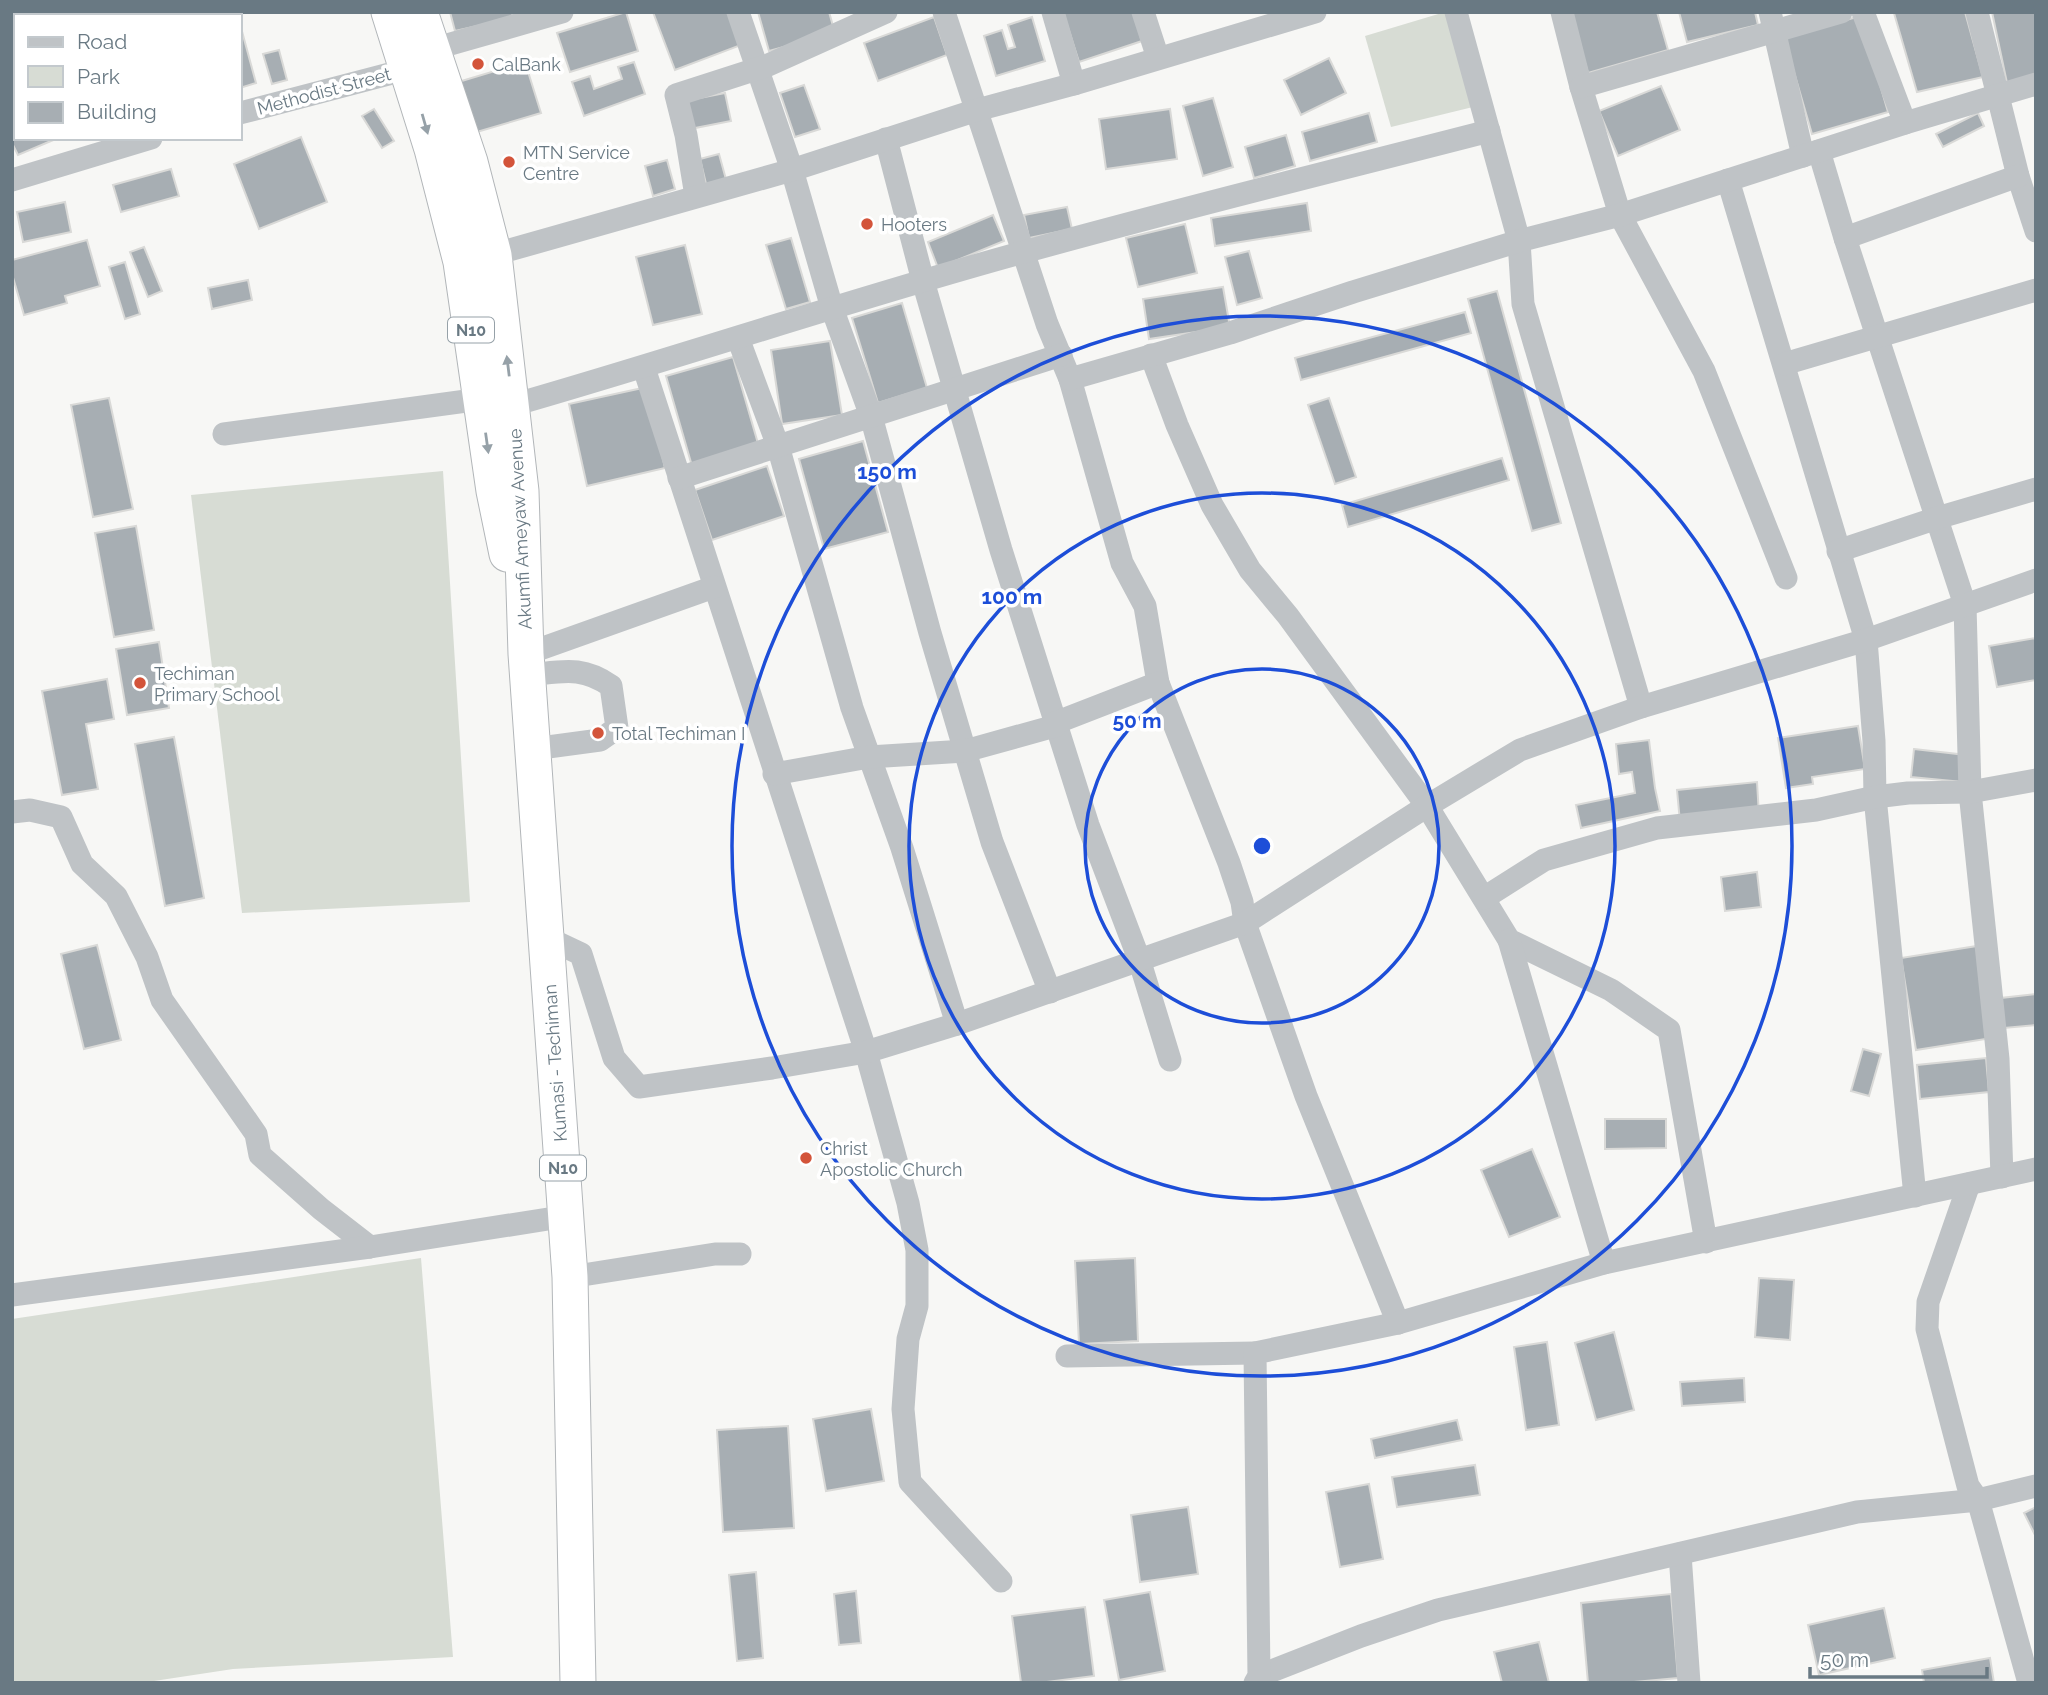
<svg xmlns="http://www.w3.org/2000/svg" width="2048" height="1695" font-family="Raleway,sans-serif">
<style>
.green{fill:#d7dcd4}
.building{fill:#a7aeb3;stroke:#d9d9d7;stroke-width:2}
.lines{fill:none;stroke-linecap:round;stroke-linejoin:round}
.highway-casing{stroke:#b2b6b9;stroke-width:37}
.minor{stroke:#bfc3c6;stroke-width:23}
.highway{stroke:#fff;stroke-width:35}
.oneway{fill:#96a1a8}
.ring{fill:none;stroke:#1d4ed8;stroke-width:3.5}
.poi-dot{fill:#d3543a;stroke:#fff;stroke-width:2.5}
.labels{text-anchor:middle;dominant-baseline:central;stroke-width:7;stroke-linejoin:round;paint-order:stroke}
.shield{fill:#fff;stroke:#96a1a8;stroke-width:2}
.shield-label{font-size:16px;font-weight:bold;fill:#697983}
.poi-label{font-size:18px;fill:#697983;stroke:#fff;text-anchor:start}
.street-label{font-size:18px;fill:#697983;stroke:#fff}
.centre{fill:#1d4ed8;stroke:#fff;stroke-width:3.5}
.ring-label{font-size:21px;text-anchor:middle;font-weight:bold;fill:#1d4ed8;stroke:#fff;stroke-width:7;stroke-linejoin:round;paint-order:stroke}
</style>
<rect width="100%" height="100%" fill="#f7f7f5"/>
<g class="green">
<polygon points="1445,12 1473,107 1391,127 1365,36"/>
<polygon points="443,471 470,902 242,913 191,495"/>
<polygon points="421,1258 453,1657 233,1669 141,1683 12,1683 12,1319"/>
</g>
<g class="building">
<polygon points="167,12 236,12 237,16 168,16"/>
<polygon points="450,12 512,12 513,18 455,31"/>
<polygon points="626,12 638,51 570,72 557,33"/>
<polygon points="653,12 728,12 741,45 675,70"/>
<polygon points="758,12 829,12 835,33 769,51"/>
<polygon points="1063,12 1133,12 1142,41 1079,62"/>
<polygon points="1570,12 1657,12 1668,50 1588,73"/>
<polygon points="1679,12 1755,12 1758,25 1687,42"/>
<polygon points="1899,12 1965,12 1983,77 1917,92 1894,13"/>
<polygon points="1992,12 2036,12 2036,77 2007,83"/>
<polygon points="1860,16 1888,112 1812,134 1784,38"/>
<polygon points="934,17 947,55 878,81 864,43"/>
<polygon points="1032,17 1045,61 996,76 984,36 1002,30 1008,49 1015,47 1008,25"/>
<polygon points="240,24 256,83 240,88"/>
<polygon points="279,50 287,80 272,84 263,54"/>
<polygon points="1329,58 1346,93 1301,115 1284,80"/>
<polygon points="525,62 541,113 470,134 455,83"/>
<polygon points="634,62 645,94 584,116 572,82 590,76 594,89 622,79 618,67"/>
<polygon points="16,73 16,138 58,138 18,155 12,143 12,74"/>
<polygon points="804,85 820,129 795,137 780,93"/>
<polygon points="1661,86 1680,130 1618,156 1599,111"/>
<polygon points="725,93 731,121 690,129 684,101"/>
<polygon points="1213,98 1233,167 1203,176 1183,106"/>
<polygon points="374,109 394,141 382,148 362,116"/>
<polygon points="1170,109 1177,159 1106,169 1099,119"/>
<polygon points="1369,113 1377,142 1310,161 1302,132"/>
<polygon points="1978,113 1984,126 1943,147 1936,134"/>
<polygon points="1286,135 1295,166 1254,178 1245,147"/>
<polygon points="301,137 327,202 259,229 234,164"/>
<polygon points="719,154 727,183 707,188 700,159"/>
<polygon points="667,160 675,189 653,196 645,166"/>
<polygon points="171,169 179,196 121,212 113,185"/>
<polygon points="65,202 71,232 23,242 17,212"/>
<polygon points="1307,203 1311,231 1215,246 1211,218"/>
<polygon points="1067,207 1072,229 1029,238 1024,215"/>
<polygon points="993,215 1004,241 938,268 928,242"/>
<polygon points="1185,224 1197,273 1138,287 1126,238"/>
<polygon points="791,238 810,302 786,309 766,245"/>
<polygon points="87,240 100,286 65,296 67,303 24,315 12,274 12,260"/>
<polygon points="685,245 702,314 653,325 636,257"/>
<polygon points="144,247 162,291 148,297 130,252"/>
<polygon points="1249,251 1262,298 1237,305 1225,257"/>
<polygon points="125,262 140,314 125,319 109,267"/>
<polygon points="248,280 252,300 212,309 208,288"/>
<polygon points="1223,287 1230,327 1149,339 1143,299"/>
<polygon points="1497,291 1561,523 1532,531 1468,299"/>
<polygon points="902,303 927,388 878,403 852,318"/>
<polygon points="1465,312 1471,333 1301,380 1295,358"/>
<polygon points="830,341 842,415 782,424 771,350"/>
<polygon points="733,357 759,447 692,466 666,376"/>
<polygon points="647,387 665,468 587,486 569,404"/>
<polygon points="109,398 133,509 93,517 71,405"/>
<polygon points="1329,398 1356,477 1335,484 1308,405"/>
<polygon points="863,441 888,532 824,549 799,459"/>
<polygon points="1502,458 1509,480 1348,527 1342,505"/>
<polygon points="767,466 784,516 712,540 695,490"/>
<polygon points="136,526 154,630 114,637 95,533"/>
<polygon points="2036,638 2036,680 1997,687 1989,646"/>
<polygon points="159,642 169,708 127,715 116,649"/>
<polygon points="107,679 114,719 86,724 98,789 62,795 42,691"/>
<polygon points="1858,726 1865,769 1812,777 1813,784 1786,788 1778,738"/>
<polygon points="174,737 204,898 165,906 135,744"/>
<polygon points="1649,740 1655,788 1660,811 1581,828 1576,805 1635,793 1632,772 1619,774 1616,744"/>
<polygon points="1914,749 1966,755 1963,782 1911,777"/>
<polygon points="1757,782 1759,815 1680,822 1677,790"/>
<polygon points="1757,872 1761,907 1725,911 1721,877"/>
<polygon points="97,945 121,1040 84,1049 61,954"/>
<polygon points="1977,946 1992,1038 1916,1050 1901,958"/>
<polygon points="2036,994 2036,1025 2004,1028 2001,998"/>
<polygon points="1863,1049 1881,1054 1869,1096 1851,1091"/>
<polygon points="1986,1058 1989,1092 1920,1099 1917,1065"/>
<polygon points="1605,1119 1666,1119 1666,1148 1605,1149"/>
<polygon points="1532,1149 1560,1217 1509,1237 1481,1170"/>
<polygon points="1135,1258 1138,1341 1079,1344 1075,1261"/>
<polygon points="1759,1278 1794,1280 1790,1340 1755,1337"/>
<polygon points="1614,1332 1634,1410 1596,1420 1575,1343"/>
<polygon points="1547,1342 1559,1425 1526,1430 1514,1347"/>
<polygon points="1744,1378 1745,1402 1682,1406 1680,1382"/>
<polygon points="871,1409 884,1481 826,1491 813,1419"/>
<polygon points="1457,1420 1462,1440 1375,1458 1371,1439"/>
<polygon points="788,1426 794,1528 723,1532 717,1430"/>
<polygon points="1475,1465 1480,1495 1397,1507 1392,1477"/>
<polygon points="1369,1484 1383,1559 1340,1567 1326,1492"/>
<polygon points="1188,1507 1198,1574 1140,1582 1131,1515"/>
<polygon points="2036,1507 2036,1537 2024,1513"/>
<polygon points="756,1572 763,1658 737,1661 729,1575"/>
<polygon points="856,1591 861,1643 839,1645 834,1594"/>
<polygon points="1150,1592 1165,1671 1119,1680 1104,1600"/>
<polygon points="1671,1594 1678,1678 1623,1683 1588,1683 1581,1603"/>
<polygon points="1085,1607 1094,1676 1039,1683 1021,1683 1012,1616"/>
<polygon points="1884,1608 1895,1658 1819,1675 1808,1625"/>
<polygon points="1539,1642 1549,1683 1502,1683 1494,1652"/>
<polygon points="1990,1658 1994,1683 1924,1683 1922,1670"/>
</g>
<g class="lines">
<defs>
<g id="highway">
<polyline points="389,12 432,149 461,262 494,491 507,554"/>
<polyline points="420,12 470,162 494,255 521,491 526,654 570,1277 578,1683"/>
</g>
</defs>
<use href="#highway" class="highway-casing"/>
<g class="minor">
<polyline points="151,12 152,16"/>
<polyline points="738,12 792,170 832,308 871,416 930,633 992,842 1050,992"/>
<polyline points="944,12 1047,324 1070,379 1122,563 1145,606 1158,683 1229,863 1242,902 1245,923 1306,1096 1398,1323"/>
<polyline points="1053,12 1074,84"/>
<polyline points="1143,12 1158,58"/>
<polyline points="1456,12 1519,241 1523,304 1641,707"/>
<polyline points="1562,12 1581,87 1620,215 1704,371 1786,578"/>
<polyline points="1770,12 1803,156"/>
<polyline points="1863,12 1905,123"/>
<polyline points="1977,12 2018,176 2036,231"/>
<polyline points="433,49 562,12"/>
<polyline points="1581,87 1841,12"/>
<polyline points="240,113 408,69"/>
<polyline points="886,139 923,281 1001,550 1088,825 1139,959 1170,1060"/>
<polyline points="1819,151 1845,238 1965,605 1970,792 1998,1059 2002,1177"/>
<polyline points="12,180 151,138"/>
<polyline points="1728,180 1866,640 1874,741 1875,797 1915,1196"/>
<polyline points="696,196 686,135 676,95 766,66 886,12"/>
<polyline points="1845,238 2018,176"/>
<polyline points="481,258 792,170 977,110 1074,84 1315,12"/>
<polyline points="738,338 778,446 852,708 902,848 957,1024"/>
<polyline points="1151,355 1177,425 1212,505 1250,570 1288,616 1427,806 1509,940 1611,990 1669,1030 1706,1242"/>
<polyline points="1784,364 2036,290"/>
<polyline points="644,368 866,1052 908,1203 917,1250 917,1306 908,1339 903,1409 910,1482 1001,1581"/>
<polyline points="1070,379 1230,333 1353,292 1519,241 1620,215 1905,123 2036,84"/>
<path d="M 513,405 C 684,356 852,299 1024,252 C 1178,209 1334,171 1489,131"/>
<polyline points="224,434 481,399"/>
<polyline points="679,478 1061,355"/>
<polyline points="1838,551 1937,518 2036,489"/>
<polyline points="526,654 714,587"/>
<path d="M 527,675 C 562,672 581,665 611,686 L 617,728 L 600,740 L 533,749"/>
<polyline points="774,774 869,757 965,751 1055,726 1055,723 1158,683"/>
<polyline points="12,812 30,810 61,817 82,864 116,896 147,957 162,1000 256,1134 260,1155 321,1209 370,1247"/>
<polyline points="1484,898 1544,860 1657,828 1816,810 1875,797 1908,793 1970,792 2036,780"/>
<polyline points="545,937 581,954 614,1058 639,1087 772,1068 866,1052 957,1024 1245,923 1427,806 1520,750 1641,707 1866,640 2036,580"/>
<polyline points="1509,940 1604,1263"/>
<polyline points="1969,1184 1928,1302 1927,1329 1968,1486 1978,1500 2036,1486"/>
<polyline points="570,1277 715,1254 740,1254"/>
<polyline points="12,1295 370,1247 567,1216"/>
<polyline points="1067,1356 1255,1353"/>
<polyline points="1680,1554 1689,1683"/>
<polyline points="1259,1676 1361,1636 1438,1610 1857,1512 1978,1500 2029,1683"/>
<polyline points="1255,1683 1259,1676 1255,1353 1398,1323 1604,1263 2036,1169"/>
</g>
<use href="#highway" class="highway"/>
</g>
<defs><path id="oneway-solid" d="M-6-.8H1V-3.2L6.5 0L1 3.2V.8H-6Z" transform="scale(1.75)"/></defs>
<g class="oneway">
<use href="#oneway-solid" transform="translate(425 124) rotate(74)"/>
<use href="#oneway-solid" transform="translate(508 366) rotate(-97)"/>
<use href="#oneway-solid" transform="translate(487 443) rotate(82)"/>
</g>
<g class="ring">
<circle cx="1262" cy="846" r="177"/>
<circle cx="1262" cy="846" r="353"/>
<circle cx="1262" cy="846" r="530"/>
</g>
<g class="poi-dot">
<circle cx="478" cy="64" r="7"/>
<circle cx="509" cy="162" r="7"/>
<circle cx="867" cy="224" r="7"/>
<circle cx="140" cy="683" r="7"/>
<circle cx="598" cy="733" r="7"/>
<circle cx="806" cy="1158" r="7"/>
</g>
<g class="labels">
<g class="shield">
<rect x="448" y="317.5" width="46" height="25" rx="5"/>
<rect x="540" y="1155.5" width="46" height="25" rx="5"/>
</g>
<g class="shield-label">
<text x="471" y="330">N10</text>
<text x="563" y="1168">N10</text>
</g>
<g class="poi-label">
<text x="492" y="64">CalBank</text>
<text x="523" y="152">MTN Service<tspan x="523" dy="21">Centre</tspan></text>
<text x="881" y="224">Hooters</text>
<text x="154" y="673">Techiman<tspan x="154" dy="21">Primary School</tspan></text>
<text x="612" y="733">Total Techiman I</text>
<text x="820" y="1148">Christ<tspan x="820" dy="21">Apostolic Church</tspan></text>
</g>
<g class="street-label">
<text transform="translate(324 91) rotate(-15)">Methodist Street</text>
<text transform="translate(520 529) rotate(-93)">Akumfi Ameyaw Avenue</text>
<text transform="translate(555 1063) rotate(-94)">Kumasi - Techiman</text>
</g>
</g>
<circle cx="1262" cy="846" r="10" class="centre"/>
<g class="ring-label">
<text x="887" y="479">150 m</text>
<text x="1012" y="604">100 m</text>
<text x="1137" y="728">50 m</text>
</g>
<rect width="2048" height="1695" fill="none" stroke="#697983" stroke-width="28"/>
<rect x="14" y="14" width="228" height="126" fill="#ffffff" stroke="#c3c9cd" stroke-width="2"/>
<rect x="28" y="37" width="35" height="10" fill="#bfc3c6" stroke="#c3c9cd" stroke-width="2"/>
<text x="77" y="49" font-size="21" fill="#697983">Road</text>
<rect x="28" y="66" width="35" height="21" fill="#d7dcd4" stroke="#c3c9cd" stroke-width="2"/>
<text x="77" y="84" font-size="21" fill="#697983">Park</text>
<rect x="28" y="102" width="35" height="21" fill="#a7aeb3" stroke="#c3c9cd" stroke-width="2"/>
<text x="77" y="119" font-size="21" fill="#697983">Building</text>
<path d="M1810 1667v10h177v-10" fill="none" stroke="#697983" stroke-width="3.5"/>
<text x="1820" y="1667" font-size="21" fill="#697983" stroke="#ffffff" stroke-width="5" paint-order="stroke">50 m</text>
</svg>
